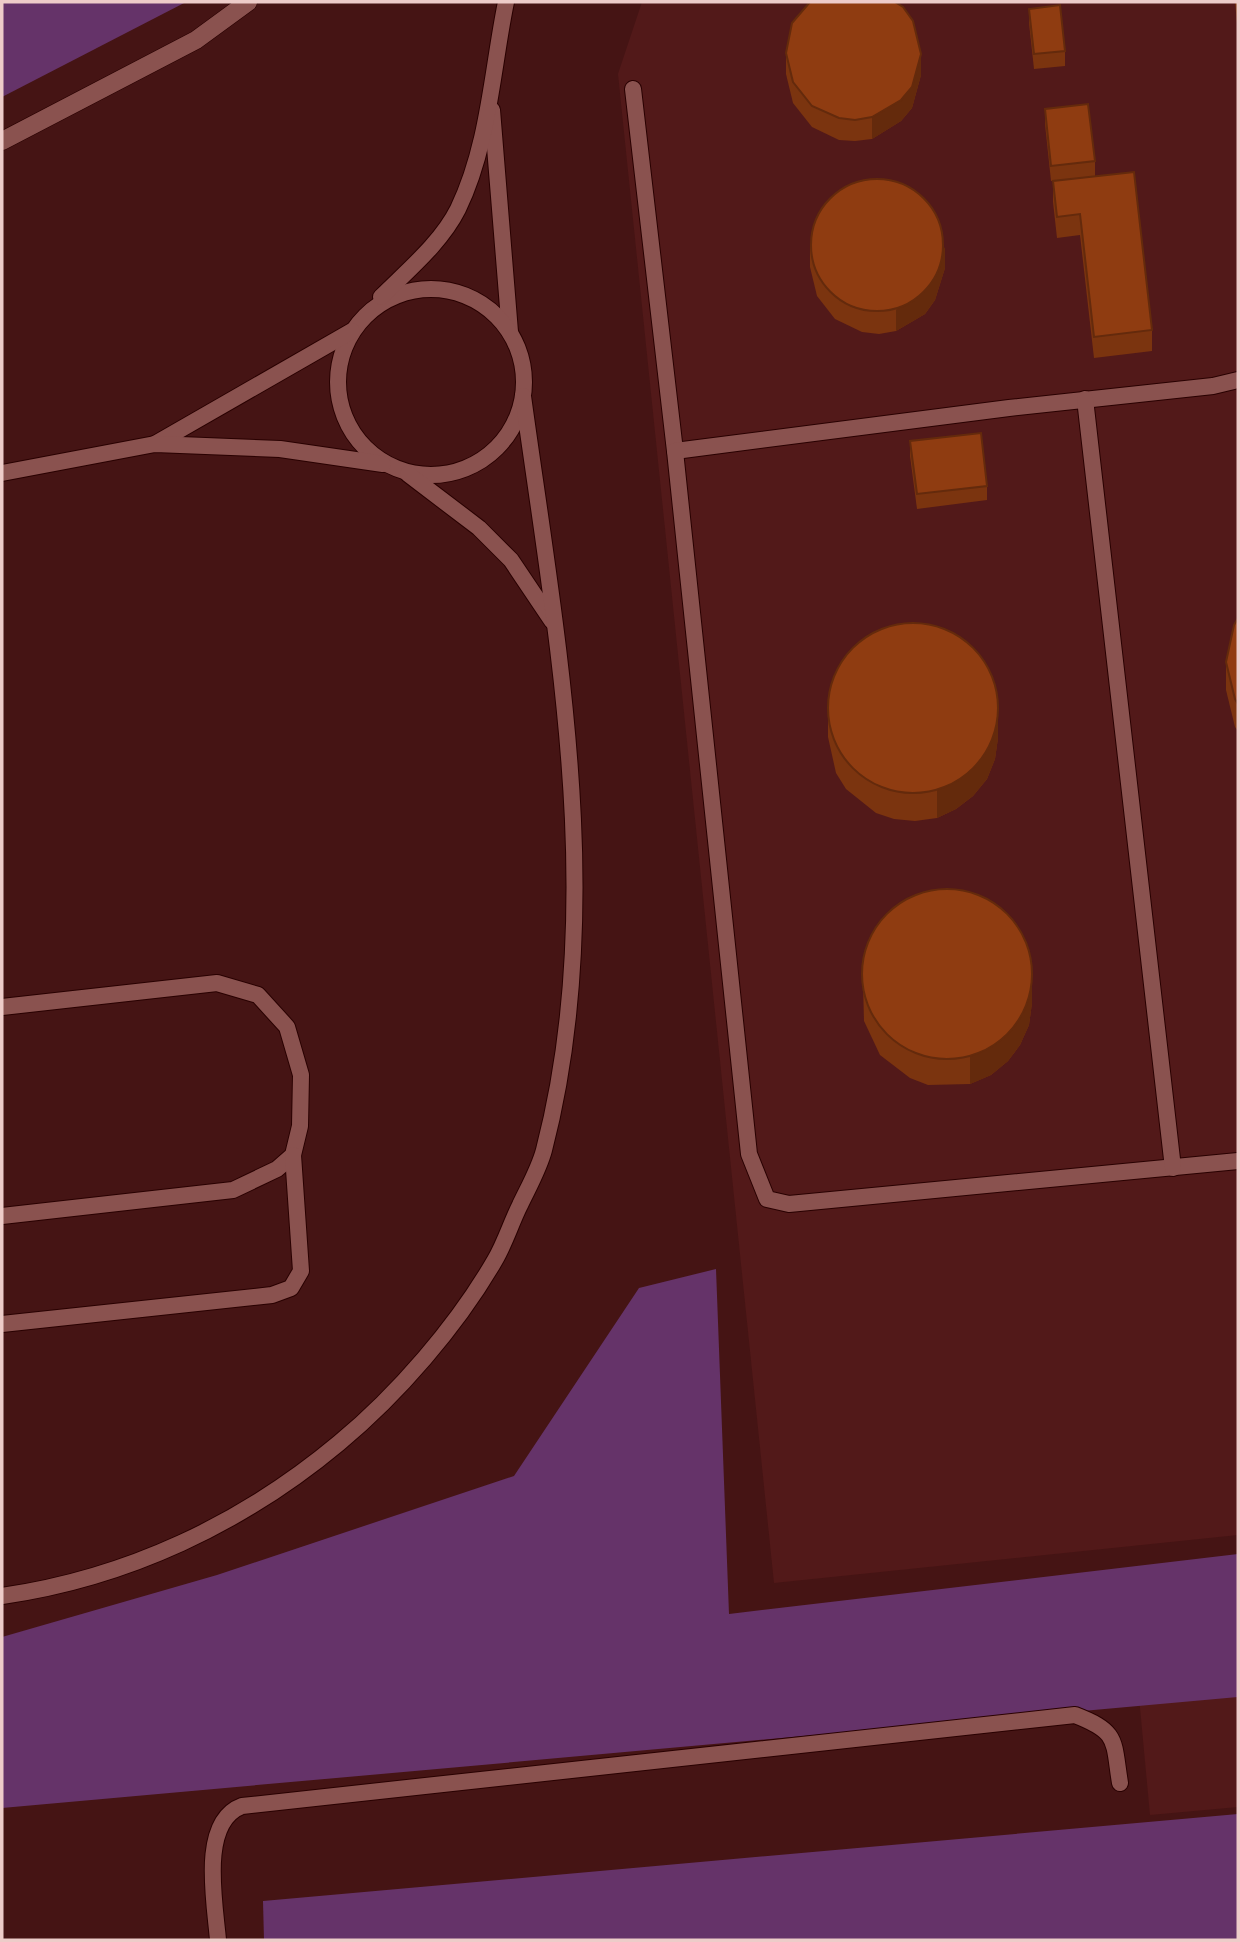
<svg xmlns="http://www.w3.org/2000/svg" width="1240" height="1942" font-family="'DM Sans',sans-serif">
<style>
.built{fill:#521919}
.green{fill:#653369}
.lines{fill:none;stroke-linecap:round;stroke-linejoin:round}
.lane-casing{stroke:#290001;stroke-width:18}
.street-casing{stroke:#290001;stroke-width:19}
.lane{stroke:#8a524f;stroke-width:16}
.street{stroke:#8a524f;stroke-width:18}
.wall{fill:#7b340f}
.shaded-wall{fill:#642a0c}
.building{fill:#8f3c11;stroke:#642a0c;stroke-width:2}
</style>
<rect width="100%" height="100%" fill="#451414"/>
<g class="built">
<polygon points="642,2 1238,2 1238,1535 774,1583 618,74"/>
<polygon points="1238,1688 1238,1807 1150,1815 1139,1697"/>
</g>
<g class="green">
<polygon points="2,2 186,2 2,97"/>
<polygon points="716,1269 729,1614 1238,1554 1238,1697 2,1808 2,1637 217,1575 514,1476 639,1288"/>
<polygon points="1238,1814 1238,1940 264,1940 263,1901"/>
</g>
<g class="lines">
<defs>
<g id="lane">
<polyline points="633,89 675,451"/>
<polyline points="492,110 510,332"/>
<circle cx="431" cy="382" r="93"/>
<path d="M 381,297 C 407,271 441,243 458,209 C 489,145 492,70 506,2"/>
<polyline points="1238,380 1213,386 1009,408 675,451 749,1154 767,1199 789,1204 1238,1161"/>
<polyline points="1085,399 1173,1168"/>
<polyline points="155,444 352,331"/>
<polyline points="2,473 155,444 280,449 383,464"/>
<polyline points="408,474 479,528 511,560 552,621"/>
<polyline points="2,1007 217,983 258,995 287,1027 301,1075 300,1126 293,1155 277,1169 233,1190 2,1216"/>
<polyline points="2,1324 272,1295 291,1288 301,1271 293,1155"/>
<path d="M 2,1596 C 127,1578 242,1524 339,1443 C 397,1395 457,1326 495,1260 C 505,1243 511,1223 520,1205 C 528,1188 539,1169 544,1150 C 608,904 557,643 523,396"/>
<path d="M 218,1940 C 215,1903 199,1822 242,1806 L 1075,1715 C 1119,1732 1113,1740 1120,1783"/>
</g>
<polyline id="street" points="2,141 196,40 248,2"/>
</defs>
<use href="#lane" class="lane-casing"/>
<use href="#street" class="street-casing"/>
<use href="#lane" class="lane"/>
<use href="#street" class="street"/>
</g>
<g class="wall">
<polygon points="1235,2 1238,2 1238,34"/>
<polygon points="1029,9 1065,51 1065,66 1034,69 1029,23"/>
<polygon points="786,53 921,75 912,108 901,121 872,139 855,141 839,140 812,127 793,103 786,74"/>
<polygon points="1045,109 1095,161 1095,176 1051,181 1045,124"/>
<polygon points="1134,172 1152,330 1152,351 1094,358 1080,235 1057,238 1053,202 1053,181"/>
<polygon points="810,245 945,268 935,300 925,314 896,331 879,334 862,332 835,319 817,296 810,267"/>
<polygon points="910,441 987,486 987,500 917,509 910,456"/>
<polygon points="1238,618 1238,731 1235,727 1226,690 1226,662"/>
<polygon points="828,709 998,738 995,759 987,779 973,796 956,809 937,818 915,821 894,819 876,813 846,789 836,773 828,737"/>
<polygon points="863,983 1032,1003 1029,1025 1020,1045 1008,1061 991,1075 970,1084 928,1085 910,1078 880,1055 864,1021"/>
</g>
<g class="shaded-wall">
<polygon points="921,54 921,75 912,108 901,121 872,139 872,117"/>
<polygon points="945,247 945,268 935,300 925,314 896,331 896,310"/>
<polygon points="998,710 998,738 995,759 987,779 973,796 956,809 937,818 937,790"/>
<polygon points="1032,975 1032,1003 1029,1025 1020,1045 1008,1061 991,1075 970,1084 970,1056"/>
</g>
<g class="building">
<polygon points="810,2 895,2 903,7 913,21 921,54 912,87 901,100 872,117 855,120 839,118 812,106 793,82 786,53 792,23"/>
<polygon points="1060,5 1065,51 1034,54 1029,9"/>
<polygon points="1088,104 1095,161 1051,166 1045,109"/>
<polygon points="1134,172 1152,330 1094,337 1080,214 1057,217 1053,181"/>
<circle cx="877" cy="245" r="66"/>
<polygon points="981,433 987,486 917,494 910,441"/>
<polygon points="1238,618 1238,704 1235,699 1226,662 1234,625"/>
<circle cx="913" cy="708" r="85"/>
<circle cx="947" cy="974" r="85"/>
</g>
<rect width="1240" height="1942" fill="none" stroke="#edccc9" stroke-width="7"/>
</svg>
